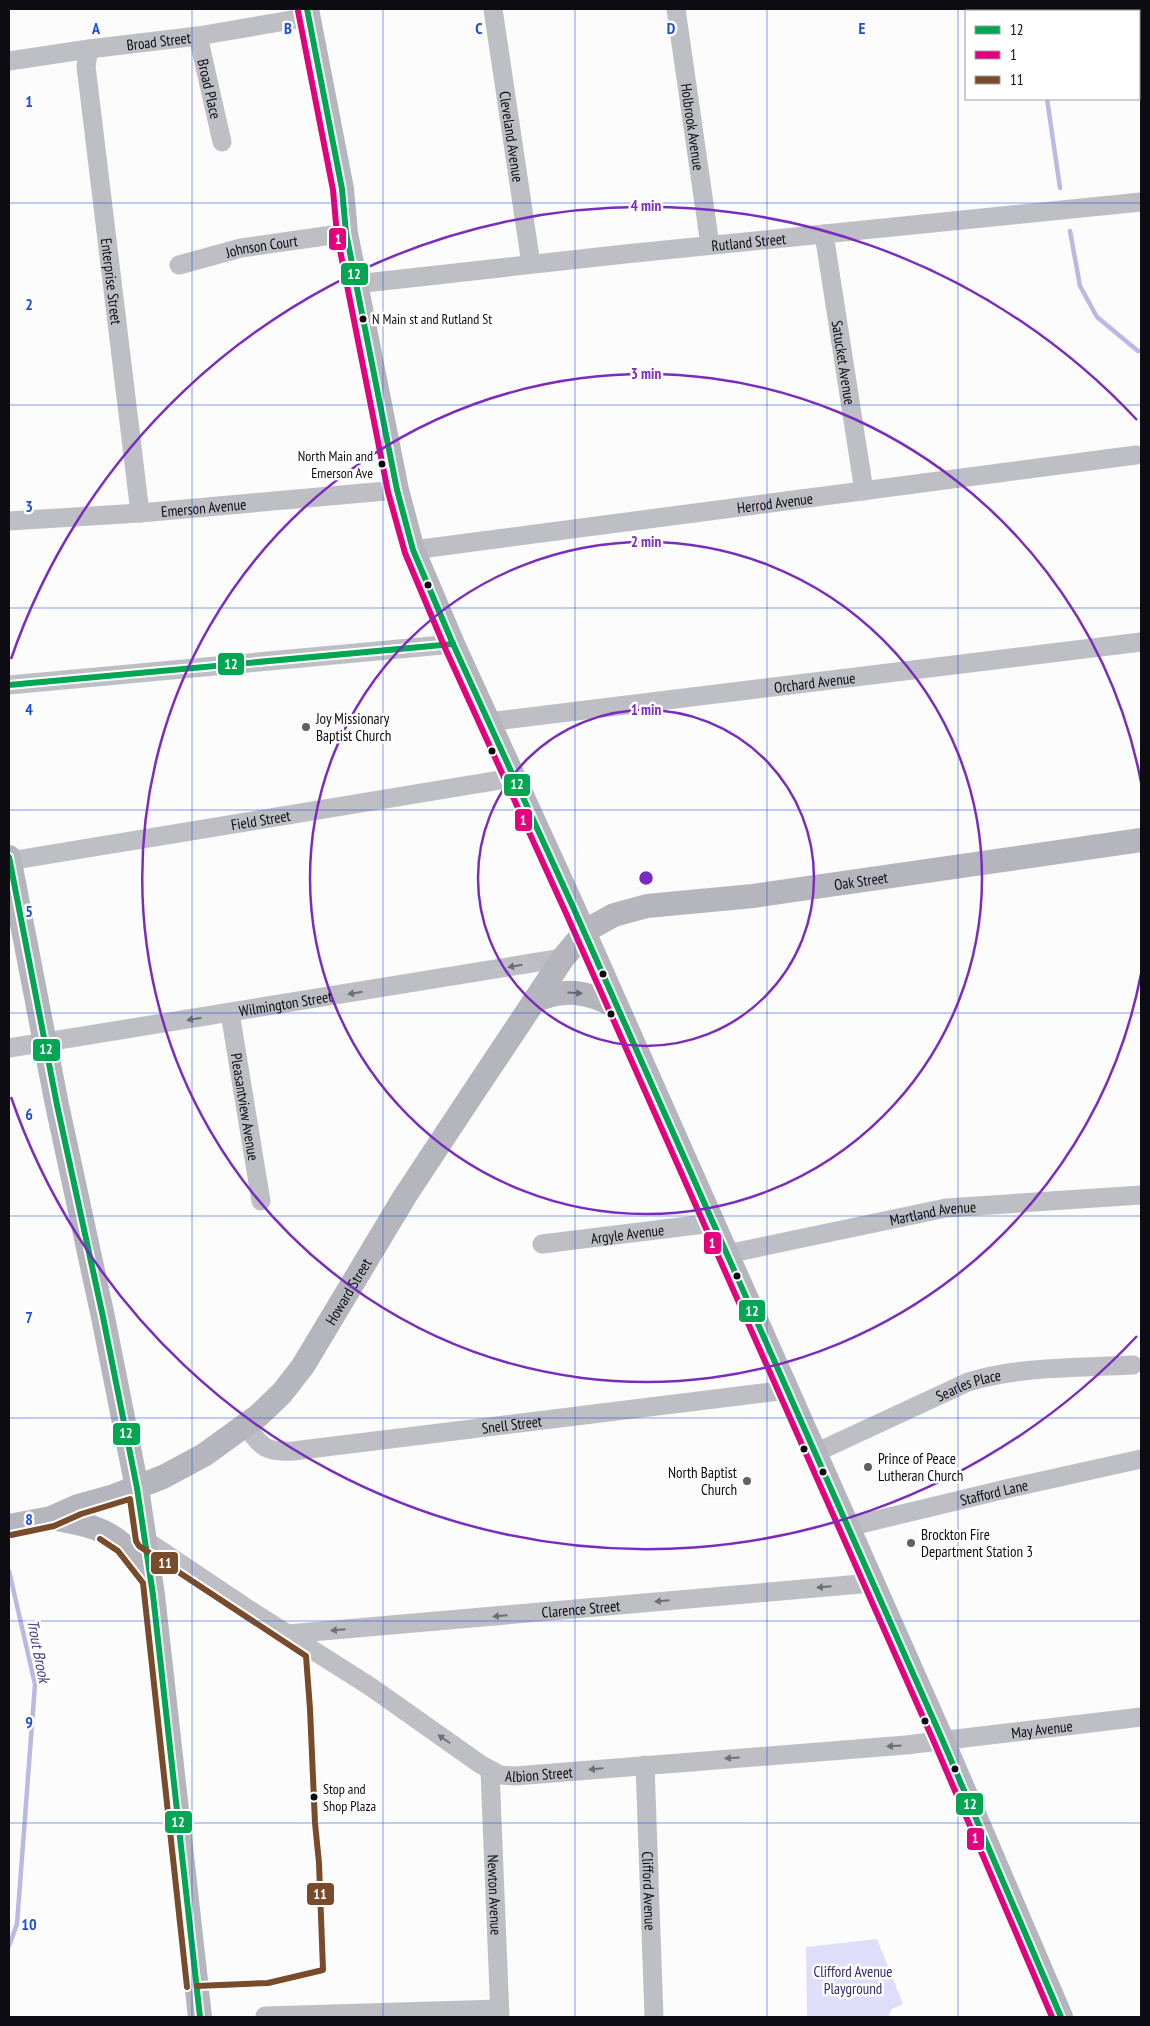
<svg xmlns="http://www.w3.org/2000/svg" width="1150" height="2026" font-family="'PT Sans Narrow',sans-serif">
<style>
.green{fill:#dedefb}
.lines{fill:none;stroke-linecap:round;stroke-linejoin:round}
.stream{stroke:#bab9e3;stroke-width:4.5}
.minor{stroke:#bebec5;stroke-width:19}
.major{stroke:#b5b5bd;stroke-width:24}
.bus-1-casing{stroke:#fff;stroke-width:10}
.bus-2-casing{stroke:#fff;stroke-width:10}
.bus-3-casing{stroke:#fff;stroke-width:10}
.bus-1{stroke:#00a651;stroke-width:6}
.bus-2{stroke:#e5007d;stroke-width:6}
.bus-3{stroke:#7a4b2a;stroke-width:6}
.oneway{fill:#6e6e74}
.oneway2{fill:#696970}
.grid{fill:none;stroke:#1d4ed8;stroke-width:1;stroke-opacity:0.55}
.ring{fill:none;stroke:#7b2cbf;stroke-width:2.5}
.bus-dot{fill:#0c0c12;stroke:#fff;stroke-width:2}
.poi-dot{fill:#606064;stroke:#fff;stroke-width:2}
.labels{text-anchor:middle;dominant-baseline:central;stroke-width:5;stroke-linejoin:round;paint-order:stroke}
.bus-label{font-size:14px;fill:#0c0c12;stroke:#fff;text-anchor:start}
.street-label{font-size:15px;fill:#0c0c12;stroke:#fff}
.poi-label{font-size:15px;fill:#0c0c12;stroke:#fff;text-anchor:start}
.park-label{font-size:15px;fill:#34296e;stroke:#fff}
.water-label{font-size:16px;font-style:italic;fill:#4a428a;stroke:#fff}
.grid-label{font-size:16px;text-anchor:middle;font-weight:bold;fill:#1d4ed8;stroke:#fff;stroke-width:5;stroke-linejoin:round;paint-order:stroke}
.centre{fill:#7b2cbf;stroke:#fff;stroke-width:2.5}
.ring-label{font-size:15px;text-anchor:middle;font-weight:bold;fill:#7b2cbf;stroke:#fff;stroke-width:5;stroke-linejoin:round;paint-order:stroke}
.line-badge{stroke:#fff;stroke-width:2}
.badge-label{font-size:14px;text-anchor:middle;font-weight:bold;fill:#fff}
</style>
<rect width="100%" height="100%" fill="#fcfcfd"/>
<polygon class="green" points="877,1939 903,2004 892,2009 889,2014 890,2017 807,2017 806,1947"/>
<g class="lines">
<g class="stream">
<polyline points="1023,9 1025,11"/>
<polyline points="1047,99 1060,188"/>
<polyline points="1070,231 1080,286 1097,317 1138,351"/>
<polyline points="9,1571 35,1684 17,1924 9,1946"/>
</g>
<g class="minor">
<path id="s1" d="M 493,9 L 531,264"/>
<path id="s2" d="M 676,9 L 710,245"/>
<path id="s3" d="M 198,36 L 222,142"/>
<path id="s4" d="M 89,49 L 86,66 L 140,513"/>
<path id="s5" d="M 9,61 L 89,49 L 198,36 L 309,17"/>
<path id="s6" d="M 824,234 L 864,491"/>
<path id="s7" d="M 179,265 L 241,248 L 346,233"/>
<path id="s8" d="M 356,284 L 625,254 L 1141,202"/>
<path id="s9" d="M 9,521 L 140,513 L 397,490"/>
<path id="s10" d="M 413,550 L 1136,455"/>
<polyline points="9,685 453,644"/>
<path id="s11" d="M 488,722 L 1141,642"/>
<path id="s12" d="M 9,861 L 513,778"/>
<path id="s13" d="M 230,1013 L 261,1201"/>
<path id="s14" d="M 9,1048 L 563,958"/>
<path id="s15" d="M 542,1244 L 713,1223"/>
<path id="s16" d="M 727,1254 L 946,1208 L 1141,1195"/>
<path id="s17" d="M 245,1425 C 262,1447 265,1453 293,1451 L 787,1390"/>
<path id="s18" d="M 815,1453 L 968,1382 C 1021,1366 1078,1368 1133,1365"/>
<path id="s19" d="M 848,1527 L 1010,1488 L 1141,1459"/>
<path id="s20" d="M 145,1540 L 245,1607 L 371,1687 L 480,1764 L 500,1775 L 515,1776 L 906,1745 L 1141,1717"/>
<path id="s21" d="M 288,1634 L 872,1583"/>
<path id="s22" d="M 645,1765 L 654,2017"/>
<path id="s23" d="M 490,1771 L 500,2017"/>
<polyline points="265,2016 499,2009"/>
</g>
<g class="major">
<polyline points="307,9 342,189 346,233 397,490 413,550 453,644 573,907 942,1739 1061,2017"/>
<polyline points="9,857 57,1105 103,1317 137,1488 153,1595 200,2017"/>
<path d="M 534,1001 C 566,988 585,991 616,1006"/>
<path d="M 51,1518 C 77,1523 103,1526 123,1545 C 134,1554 142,1567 150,1578"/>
<path id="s24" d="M 9,1526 L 51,1518 L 78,1506 L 114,1496 L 163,1477 L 204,1455 L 258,1416 L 282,1393 L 303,1366 L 405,1196 L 477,1087 L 563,958 L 584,933 L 594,926 L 614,915 L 647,906 L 753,896 L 1141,840"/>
</g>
<defs>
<g id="bus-1">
<polyline points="307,9 342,189 346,233 397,490 413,550 453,644 573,907 942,1739 1061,2017"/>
<polyline points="9,685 453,644"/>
<polyline points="9,857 57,1105 103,1317 137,1488 153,1595 200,2017"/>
</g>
<polyline id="bus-2" points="298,11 333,190 337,235 388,492 405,553 445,648 565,911 934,1742 1052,2017"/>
<g id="bus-3">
<polyline points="11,1535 54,1526 81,1514 130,1499 136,1541 139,1546 306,1656 310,1709 315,1823 319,1863 323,1970 268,1983 197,1986"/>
<polyline points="100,1539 118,1551 143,1583 187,1987"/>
</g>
</defs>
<use href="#bus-1" class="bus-1-casing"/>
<use href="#bus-2" class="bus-2-casing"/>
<use href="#bus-3" class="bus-3-casing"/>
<use href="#bus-1" class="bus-1"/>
<use href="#bus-2" class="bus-2"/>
<use href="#bus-3" class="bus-3"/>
</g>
<defs><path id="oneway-solid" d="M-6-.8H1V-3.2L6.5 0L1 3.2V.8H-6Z" transform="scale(1.25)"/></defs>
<g class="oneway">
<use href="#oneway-solid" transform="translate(515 966) rotate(170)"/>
<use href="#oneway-solid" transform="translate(355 993) rotate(171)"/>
<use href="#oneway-solid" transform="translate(194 1019) rotate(171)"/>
<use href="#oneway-solid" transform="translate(824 1587) rotate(175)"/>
<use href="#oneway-solid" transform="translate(662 1601) rotate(175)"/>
<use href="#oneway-solid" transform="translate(500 1616) rotate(175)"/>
<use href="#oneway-solid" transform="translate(338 1630) rotate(175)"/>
<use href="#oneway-solid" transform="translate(444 1739) rotate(-145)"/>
<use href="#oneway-solid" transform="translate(894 1746) rotate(176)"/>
<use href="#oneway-solid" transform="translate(732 1758) rotate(176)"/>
<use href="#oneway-solid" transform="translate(596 1769) rotate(175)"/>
</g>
<use class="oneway2" href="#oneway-solid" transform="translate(575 993) rotate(3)"/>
<path class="grid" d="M 192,9 L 192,2017M 383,9 L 383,2017M 575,9 L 575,2017M 767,9 L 767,2017M 958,9 L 958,2017M 9,203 L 1141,203M 9,405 L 1141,405M 9,608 L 1141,608M 9,810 L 1141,810M 9,1013 L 1141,1013M 9,1216 L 1141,1216M 9,1418 L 1141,1418M 9,1621 L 1141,1621M 9,1823 L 1141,1823"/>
<g class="ring">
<circle cx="646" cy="878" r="168"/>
<circle cx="646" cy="878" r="336"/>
<path d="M1141 974A504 504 0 1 1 1141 782"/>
<path d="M1137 1336A672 672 0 0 1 11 1097M11 659A672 672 0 0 1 1137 420"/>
</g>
<g class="bus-dot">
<circle cx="363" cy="319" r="4.5"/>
<circle cx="382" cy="464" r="4.5"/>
<circle cx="428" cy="585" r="4.5"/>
<circle cx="492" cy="751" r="4.5"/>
<circle cx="603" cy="974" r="4.5"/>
<circle cx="611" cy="1014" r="4.5"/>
<circle cx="737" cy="1276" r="4.5"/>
<circle cx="804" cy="1449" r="4.5"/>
<circle cx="823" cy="1472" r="4.5"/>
<circle cx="925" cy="1721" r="4.5"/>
<circle cx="955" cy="1769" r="4.5"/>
<circle cx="314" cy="1797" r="4.5"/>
</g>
<g class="poi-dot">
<circle cx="306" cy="727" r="5"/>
<circle cx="868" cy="1467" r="5"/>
<circle cx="747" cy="1481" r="5"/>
<circle cx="911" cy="1543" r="5"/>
</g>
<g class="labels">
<g class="bus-label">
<text x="372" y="319">N Main st and Rutland St</text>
<text x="373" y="456" text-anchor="end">North Main and<tspan x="373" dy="17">Emerson Ave</tspan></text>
<text x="323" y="1789">Stop and<tspan x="323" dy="17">Shop Plaza</tspan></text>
</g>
<g class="street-label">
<text stroke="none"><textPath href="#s5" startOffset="151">Broad Street</textPath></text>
<text stroke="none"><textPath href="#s3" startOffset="54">Broad Place</textPath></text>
<text stroke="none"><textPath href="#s2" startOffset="119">Holbrook Avenue</textPath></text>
<text stroke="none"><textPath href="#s1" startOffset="129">Cleveland Avenue</textPath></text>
<text stroke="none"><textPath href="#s8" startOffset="395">Rutland Street</textPath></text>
<text stroke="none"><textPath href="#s7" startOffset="85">Johnson Court</textPath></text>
<text stroke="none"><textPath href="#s4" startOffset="234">Enterprise Street</textPath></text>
<text stroke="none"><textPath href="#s6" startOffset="130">Satucket Avenue</textPath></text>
<text stroke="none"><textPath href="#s10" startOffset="365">Herrod Avenue</textPath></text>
<text stroke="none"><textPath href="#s9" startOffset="195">Emerson Avenue</textPath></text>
<text stroke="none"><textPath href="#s11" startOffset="329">Orchard Avenue</textPath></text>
<text stroke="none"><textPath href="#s12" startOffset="255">Field Street</textPath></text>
<text stroke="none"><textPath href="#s24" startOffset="1144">Oak Street</textPath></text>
<text stroke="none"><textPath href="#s14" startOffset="280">Wilmington Street</textPath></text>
<text stroke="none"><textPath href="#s13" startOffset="95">Pleasantview Avenue</textPath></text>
<text stroke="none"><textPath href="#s16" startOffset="210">Martland Avenue</textPath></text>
<text stroke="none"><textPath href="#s15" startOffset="86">Argyle Avenue</textPath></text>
<text stroke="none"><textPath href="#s24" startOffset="430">Howard Street</textPath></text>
<text stroke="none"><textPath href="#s18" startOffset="168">Searles Place</textPath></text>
<text stroke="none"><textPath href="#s17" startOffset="279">Snell Street</textPath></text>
<text stroke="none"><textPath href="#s19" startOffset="150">Stafford Lane</textPath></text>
<text stroke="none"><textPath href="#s21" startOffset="294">Clarence Street</textPath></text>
<text stroke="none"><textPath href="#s20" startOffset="970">May Avenue</textPath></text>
<text stroke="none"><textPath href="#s20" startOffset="465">Albion Street</textPath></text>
<text stroke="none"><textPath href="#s22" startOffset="126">Clifford Avenue</textPath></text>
<text stroke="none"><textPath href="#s23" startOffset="124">Newton Avenue</textPath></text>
</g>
<g class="poi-label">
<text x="316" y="718">Joy Missionary<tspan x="316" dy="17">Baptist Church</tspan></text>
<text x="878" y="1458">Prince of Peace<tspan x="878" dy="17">Lutheran Church</tspan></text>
<text x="737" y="1472" text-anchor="end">North Baptist<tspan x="737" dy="17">Church</tspan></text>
<text x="921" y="1534">Brockton Fire<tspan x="921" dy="17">Department Station 3</tspan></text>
</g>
<g class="park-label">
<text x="853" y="1971">Clifford Avenue<tspan x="853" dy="17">Playground</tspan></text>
</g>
<g class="water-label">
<text transform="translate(39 1651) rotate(79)">Trout Brook</text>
</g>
</g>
<g class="grid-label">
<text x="96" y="34">A</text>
<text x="288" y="34">B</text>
<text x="479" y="34">C</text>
<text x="671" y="34">D</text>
<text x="862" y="34">E</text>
<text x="29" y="107">1</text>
<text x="29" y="310">2</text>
<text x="29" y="512">3</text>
<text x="29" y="715">4</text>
<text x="29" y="917">5</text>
<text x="29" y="1120">6</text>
<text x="29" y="1323">7</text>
<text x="29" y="1525">8</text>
<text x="29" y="1728">9</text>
<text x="29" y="1930">10</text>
</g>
<circle cx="646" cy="878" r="8" class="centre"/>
<g class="ring-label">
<text x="646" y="211">4 min</text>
<text x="646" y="379">3 min</text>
<text x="646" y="547">2 min</text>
<text x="646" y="715">1 min</text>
</g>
<g class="line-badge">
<rect x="328" y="227" width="19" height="24" rx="5" fill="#e5007d"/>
<rect x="340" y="262" width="29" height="24" rx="5" fill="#00a651"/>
<rect x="217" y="652" width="28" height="24" rx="5" fill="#00a651"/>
<rect x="503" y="773" width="28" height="24" rx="5" fill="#00a651"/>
<rect x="514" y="808" width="19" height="24" rx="5" fill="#e5007d"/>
<rect x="32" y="1038" width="29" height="24" rx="5" fill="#00a651"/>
<rect x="703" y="1231" width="19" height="24" rx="5" fill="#e5007d"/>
<rect x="738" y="1299" width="28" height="24" rx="5" fill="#00a651"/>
<rect x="112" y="1422" width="29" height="24" rx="5" fill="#00a651"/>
<rect x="150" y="1551" width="29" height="24" rx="5" fill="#7a4b2a"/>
<rect x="955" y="1792" width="29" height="24" rx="5" fill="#00a651"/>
<rect x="164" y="1810" width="29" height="24" rx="5" fill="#00a651"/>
<rect x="966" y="1827" width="19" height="24" rx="5" fill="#e5007d"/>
<rect x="306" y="1882" width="29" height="24" rx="5" fill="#7a4b2a"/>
</g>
<g class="badge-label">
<text x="338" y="244">1</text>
<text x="354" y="279">12</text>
<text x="231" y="669">12</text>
<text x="517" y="789">12</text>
<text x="523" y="825">1</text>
<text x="46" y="1054">12</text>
<text x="712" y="1248">1</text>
<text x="752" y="1316">12</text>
<text x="126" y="1438">12</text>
<text x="165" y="1568">11</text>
<text x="970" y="1809">12</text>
<text x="178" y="1827">12</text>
<text x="975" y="1843">1</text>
<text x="320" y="1899">11</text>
</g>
<rect width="1150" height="2026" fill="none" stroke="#0c0c12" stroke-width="20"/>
<rect x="965" y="10" width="175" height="90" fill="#ffffff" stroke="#9e9ea0"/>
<rect x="975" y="26" width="25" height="8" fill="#00a651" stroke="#9e9ea0"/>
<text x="1010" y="35" font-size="15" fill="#0c0c12">12</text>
<rect x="975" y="51" width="25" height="8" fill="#e5007d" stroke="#9e9ea0"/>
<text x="1010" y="60" font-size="15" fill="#0c0c12">1</text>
<rect x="975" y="76" width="25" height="8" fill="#7a4b2a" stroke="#9e9ea0"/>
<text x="1010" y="85" font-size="15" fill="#0c0c12">11</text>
</svg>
